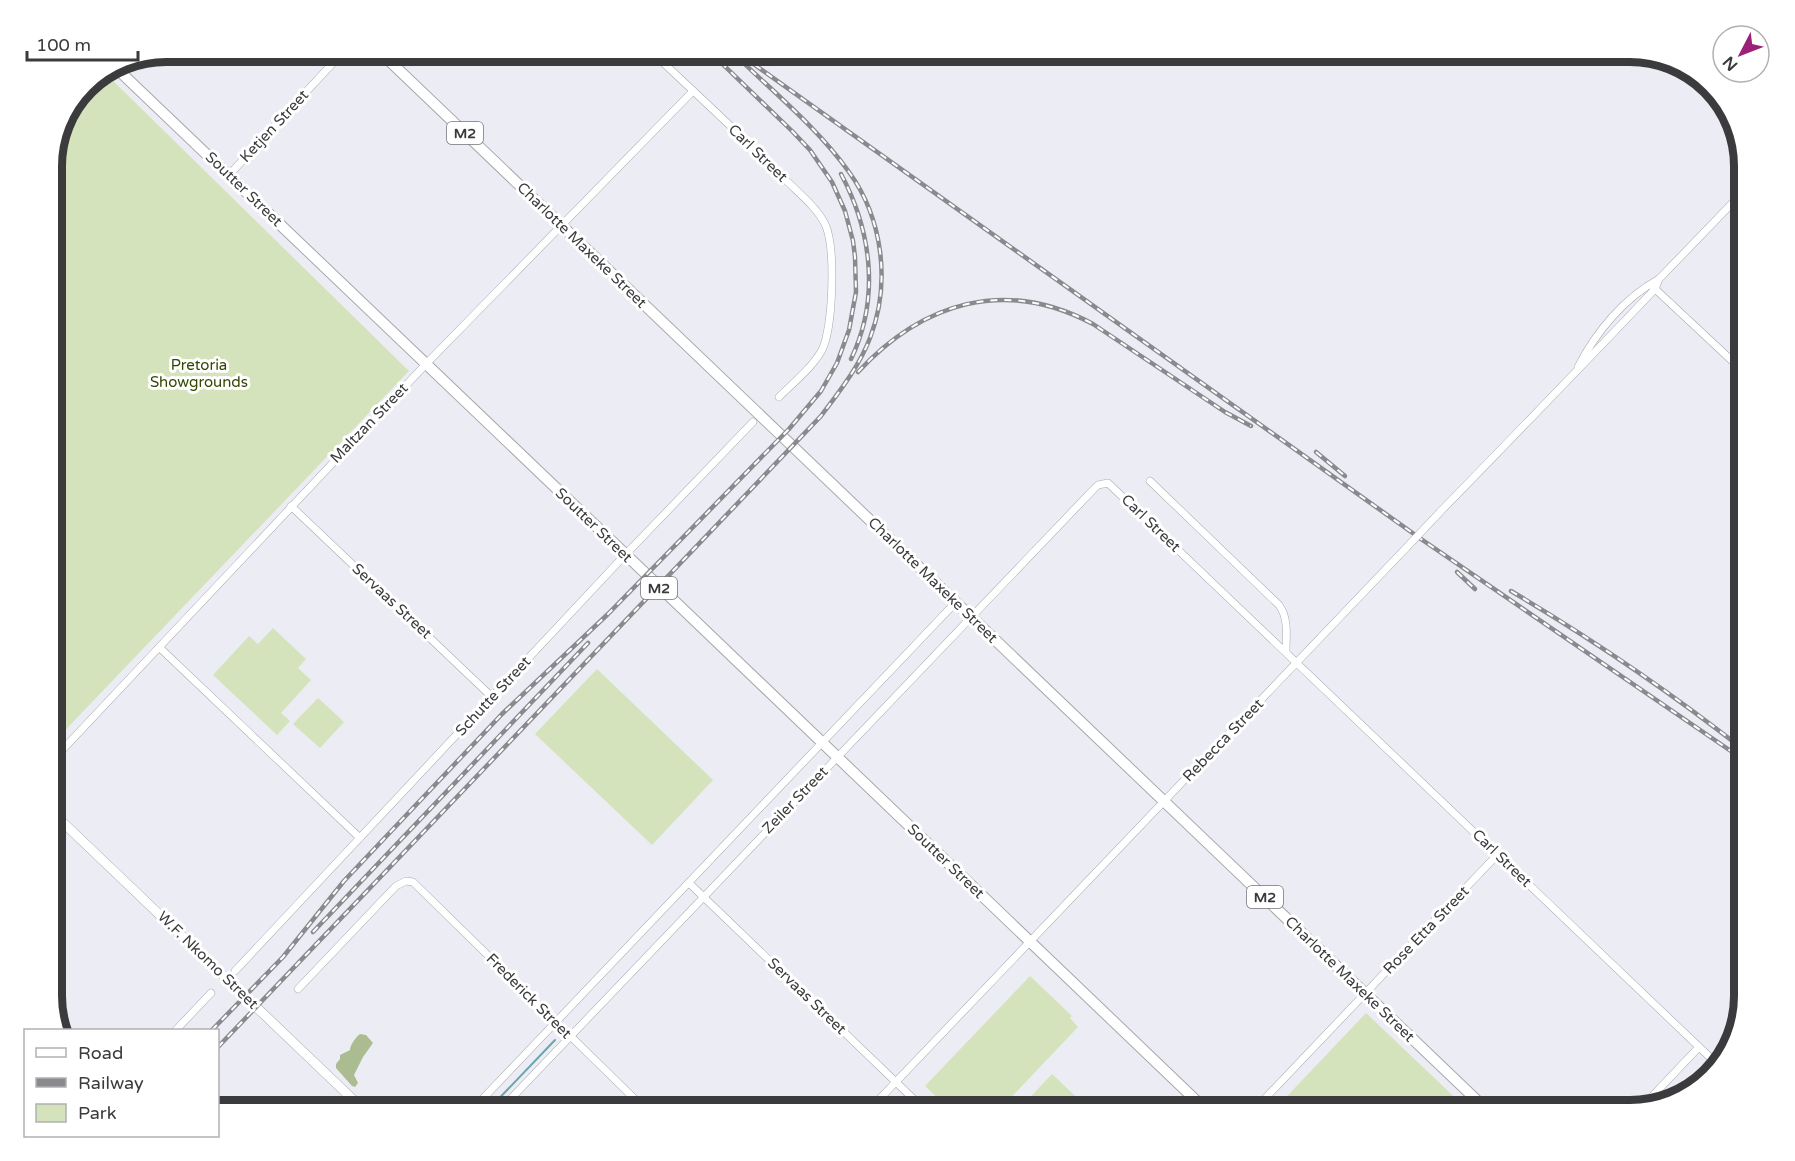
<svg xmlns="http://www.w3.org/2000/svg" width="1795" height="1161" font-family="'Varela Round',sans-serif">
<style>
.green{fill:#d4e3bb}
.forest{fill:#acbc91}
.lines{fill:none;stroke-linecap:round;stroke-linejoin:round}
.stream{stroke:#6aa5ac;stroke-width:2}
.street-casing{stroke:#a6a8ae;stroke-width:8}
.secondary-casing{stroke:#a6a8ae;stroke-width:10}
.primary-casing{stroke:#a6a8ae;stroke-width:12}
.street{stroke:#fff;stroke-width:7}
.secondary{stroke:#fff;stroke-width:9}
.primary{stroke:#fff;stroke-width:10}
.rail-casing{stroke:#89898e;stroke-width:4.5}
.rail{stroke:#fff;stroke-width:2;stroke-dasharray:7;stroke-linecap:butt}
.street-bridge-casing{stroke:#a6a8ae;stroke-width:8;stroke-linecap:butt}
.street-bridge{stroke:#fff;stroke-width:7}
.labels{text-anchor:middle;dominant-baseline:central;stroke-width:6;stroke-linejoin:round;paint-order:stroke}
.shield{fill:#fff;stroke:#767678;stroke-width:1.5}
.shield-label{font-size:14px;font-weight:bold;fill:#3b3b3e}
.street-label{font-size:15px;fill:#3b3b3e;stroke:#fff}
.park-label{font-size:15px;fill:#344600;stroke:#fff}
.rim{fill:none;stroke:#3b3b3e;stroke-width:8}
</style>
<rect width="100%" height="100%" fill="#ecedf4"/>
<g class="green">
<polygon points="104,72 409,371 51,745 51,158 85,84"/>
<polygon points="273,628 306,659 298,668 311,680 281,713 290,721 277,735 213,675 249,636 258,644"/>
<polygon points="597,669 713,780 652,845 535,734"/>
<polygon points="318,698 344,722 320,748 293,724"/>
<polygon points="1030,976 1072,1016 1070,1018 1078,1027 1002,1107 987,1103 978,1106 972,1110 950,1110 925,1086"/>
<polygon points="1366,1013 1468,1110 1274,1110"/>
<polygon points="1052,1074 1090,1110 1018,1110"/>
</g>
<path class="forest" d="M 360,1034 L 366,1035 L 373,1043 L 363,1057 L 354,1075 L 358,1083 L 355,1087 L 352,1086 L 336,1068 L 336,1064 L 340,1059 L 340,1055 L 350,1050 C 350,1045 356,1037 360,1034 Z"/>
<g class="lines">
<polyline class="stream" points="488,1110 555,1040"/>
<defs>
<g id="street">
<path d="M 651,51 C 695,93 740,134 783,177 C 797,192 816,206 825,224 C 836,247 833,328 822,350 C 812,368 793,383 779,397"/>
<polyline points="229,175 344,51"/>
<polyline points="1652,286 1744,372"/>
<path d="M 1578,367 C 1596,332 1624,298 1659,279 L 1744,191"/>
<path d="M 1150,481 L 1279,605 C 1289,619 1286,635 1286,652"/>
<polyline points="291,506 492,697"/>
<path d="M 1440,512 C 1512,438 1584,364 1655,289 L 1659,279"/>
<polyline points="160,648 360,838"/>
<polyline points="51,762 427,363 693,91"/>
<polyline points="689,883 925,1110"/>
<polyline points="235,971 625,555 753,422"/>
<polyline points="298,989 396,886 406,881 413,882 646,1110"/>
<polyline points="176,1030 211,993"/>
<polyline points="1642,1107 1699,1047"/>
<polyline points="472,1110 956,602"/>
<polyline points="500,1110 1091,492 1098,485 1108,483 1718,1065"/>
<polyline points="869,1110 1406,548"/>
<polyline points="1254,1110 1498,854"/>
</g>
<polyline id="secondary" points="51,811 364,1110"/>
<g id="primary">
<polyline points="379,51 1487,1110"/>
<path d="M 113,65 C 479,412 841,762 1206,1110"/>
</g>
</defs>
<use href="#street" class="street-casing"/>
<use href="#secondary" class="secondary-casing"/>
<use href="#primary" class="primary-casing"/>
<use href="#street" class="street"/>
<use href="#secondary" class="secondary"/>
<use href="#primary" class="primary"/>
<defs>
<g id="rail">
<polyline points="755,65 1421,539 1744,760"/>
<path d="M 841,174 C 872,232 880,299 851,359"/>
<path d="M 858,372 C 923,302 1005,277 1093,324 L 1225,412 L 1251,426"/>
<polyline points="1316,452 1345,476"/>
<polyline points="1457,572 1475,589"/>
<path d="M 1511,591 C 1592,639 1669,691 1744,750"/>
<polyline points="313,932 588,643"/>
<polyline points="212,1030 283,957 344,881 502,714 608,614 789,429 821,391 837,363 849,330 856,292 855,257 853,241 845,211 832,182 810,150 792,131 709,51"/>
<path d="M 218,1047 L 821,416 C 839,392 859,367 870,338 C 891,284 883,219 849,172 C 817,127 771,90 731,51"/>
</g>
</defs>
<use href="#rail" class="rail-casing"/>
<use href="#rail" class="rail"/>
<defs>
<polyline id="street-bridge" points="1406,548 1440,512"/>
</defs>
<use href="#street-bridge" class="street-bridge-casing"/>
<use href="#street-bridge" class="street-bridge"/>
</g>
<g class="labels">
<g class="shield">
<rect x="447" y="122" width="36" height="22" rx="4.5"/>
<rect x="641" y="577" width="36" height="22" rx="4.5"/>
<rect x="1247" y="886" width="36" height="22" rx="4.5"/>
</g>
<g class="shield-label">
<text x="465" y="133">M2</text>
<text x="659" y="588">M2</text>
<text x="1265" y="897">M2</text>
</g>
<g class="street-label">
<text transform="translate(274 126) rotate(-47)">Ketjen Street</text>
<text transform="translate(758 153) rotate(44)">Carl Street</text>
<text transform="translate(244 189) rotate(44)">Soutter Street</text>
<text transform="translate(582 245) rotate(44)">Charlotte Maxeke Street</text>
<text transform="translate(369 423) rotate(-46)">Maltzan Street</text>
<text transform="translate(1151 523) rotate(44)">Carl Street</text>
<text transform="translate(594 525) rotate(44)">Soutter Street</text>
<text transform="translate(933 580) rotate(44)">Charlotte Maxeke Street</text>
<text transform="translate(392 601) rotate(43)">Servaas Street</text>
<text transform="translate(493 696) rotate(-47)">Schutte Street</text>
<text transform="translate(1223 740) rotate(-46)">Rebecca Street</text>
<text transform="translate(795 800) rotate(-46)">Zeiler Street</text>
<text transform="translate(1502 858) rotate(44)">Carl Street</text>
<text transform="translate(946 861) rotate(44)">Soutter Street</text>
<text transform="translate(1426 930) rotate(-46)">Rose Etta Street</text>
<text transform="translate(208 960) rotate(44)">W.F. Nkomo Street</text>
<text transform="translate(1350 979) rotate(44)">Charlotte Maxeke Street</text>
<text transform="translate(529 996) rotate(45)">Frederick Street</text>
<text transform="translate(807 996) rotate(44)">Servaas Street</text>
</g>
<g class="park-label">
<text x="199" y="365">Pretoria<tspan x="199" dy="17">Showgrounds</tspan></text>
</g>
</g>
<path d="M0 0H1795V1161H0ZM166 62H1630A104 104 0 0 1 1734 166V996A104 104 0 0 1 1630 1100H166A104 104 0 0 1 62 996V166A104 104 0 0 1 166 62Z" fill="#fff" fill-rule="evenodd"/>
<path class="rim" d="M166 62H1630A104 104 0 0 1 1734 166V996A104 104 0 0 1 1630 1100H166A104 104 0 0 1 62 996V166A104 104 0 0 1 166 62Z"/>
<rect x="24" y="1029" width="195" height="108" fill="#ffffff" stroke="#b1b1b2" stroke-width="1.5"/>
<rect x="36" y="1048" width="30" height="9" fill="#ffffff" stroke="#b1b1b2" stroke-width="1.5"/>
<text x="78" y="1059" font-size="18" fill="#3b3b3e">Road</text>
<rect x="36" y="1078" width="30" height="9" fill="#89898e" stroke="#b1b1b2" stroke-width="1.5"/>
<text x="78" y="1089" font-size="18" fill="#3b3b3e">Railway</text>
<rect x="36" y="1104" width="30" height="18" fill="#d4e3bb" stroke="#b1b1b2" stroke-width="1.5"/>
<text x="78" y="1119" font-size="18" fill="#3b3b3e">Park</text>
<g transform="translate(1741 54) rotate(228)"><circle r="28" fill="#ffffff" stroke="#b1b1b2" stroke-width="1.5"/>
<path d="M0-4.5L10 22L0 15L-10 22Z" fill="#9b2079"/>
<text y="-9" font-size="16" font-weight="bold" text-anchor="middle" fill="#3b3b3e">N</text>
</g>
<path d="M27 51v9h111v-9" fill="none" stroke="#3b3b3e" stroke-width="3"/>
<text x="36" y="51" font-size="18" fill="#3b3b3e" stroke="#ffffff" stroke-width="4.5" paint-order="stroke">100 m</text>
</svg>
